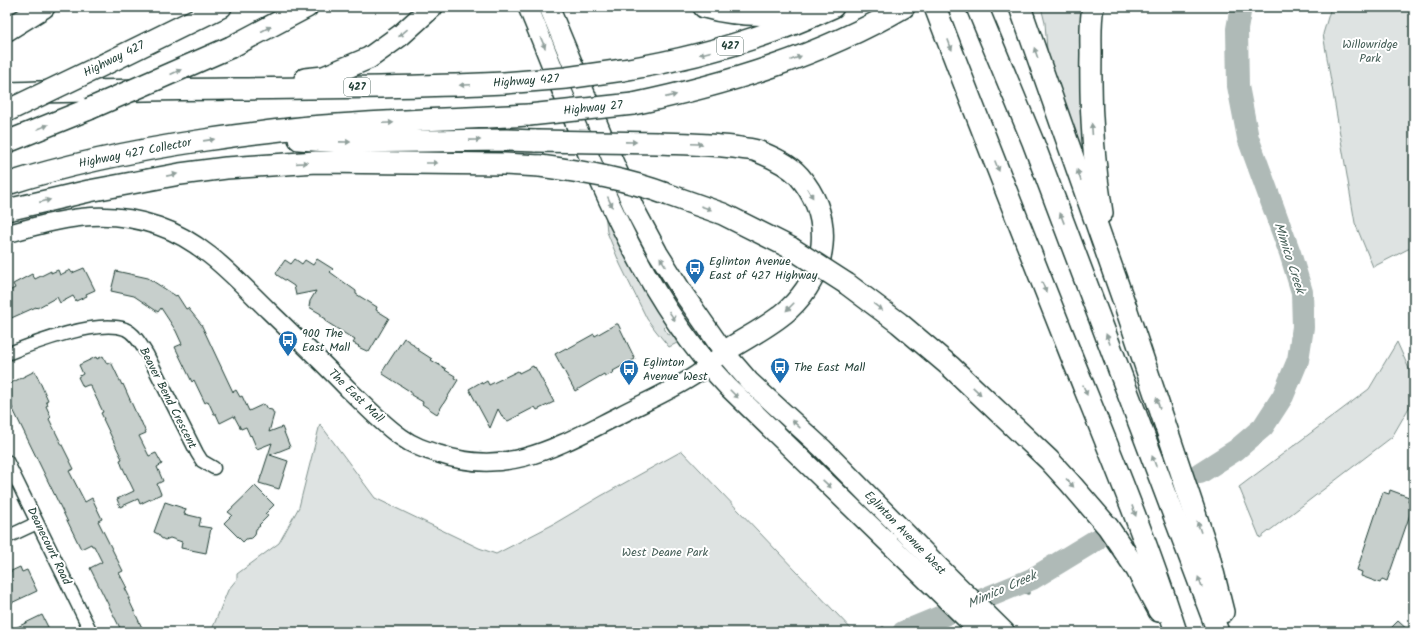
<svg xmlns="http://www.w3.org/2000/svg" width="1421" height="639" font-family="Kalam,sans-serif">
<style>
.green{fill:#dee3e2;stroke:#7e908b}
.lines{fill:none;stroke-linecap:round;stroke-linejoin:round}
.stream{stroke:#758883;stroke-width:3.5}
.river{stroke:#afbab7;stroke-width:22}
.building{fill:#c7cfcc;stroke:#1f3d34}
.minor-casing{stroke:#1f3d34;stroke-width:15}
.secondary-casing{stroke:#1f3d34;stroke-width:20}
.primary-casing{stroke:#1f3d34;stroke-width:22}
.motorway-casing{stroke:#1f3d34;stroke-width:24}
.minor{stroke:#fff;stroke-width:12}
.secondary{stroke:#fff;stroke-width:17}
.primary{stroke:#fff;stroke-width:19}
.motorway{stroke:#fff;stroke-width:21}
.motorway-bridge-casing{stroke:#1f3d34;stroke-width:24;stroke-linecap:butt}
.motorway-bridge{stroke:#fff;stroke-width:21}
.oneway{fill:#8f9e9a}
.labels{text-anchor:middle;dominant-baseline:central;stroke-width:4;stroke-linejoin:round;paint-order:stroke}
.shield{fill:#fff;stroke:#627771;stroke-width:1}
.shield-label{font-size:11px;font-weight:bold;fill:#1f3d34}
.park-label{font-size:12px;fill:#455e57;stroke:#fff}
.street-label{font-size:12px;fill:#1f3d34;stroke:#fff}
.poi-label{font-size:12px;fill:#1f3d34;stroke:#fff;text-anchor:start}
.water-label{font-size:13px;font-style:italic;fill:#4a625b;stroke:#fff}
</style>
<rect width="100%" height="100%" fill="#fff"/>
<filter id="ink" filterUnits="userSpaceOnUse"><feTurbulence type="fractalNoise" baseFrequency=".025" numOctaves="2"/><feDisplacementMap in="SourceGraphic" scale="8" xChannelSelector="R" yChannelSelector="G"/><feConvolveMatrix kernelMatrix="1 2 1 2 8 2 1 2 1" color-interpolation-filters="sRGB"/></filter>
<g filter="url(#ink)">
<g class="green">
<polygon points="1041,7 1086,7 1086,147 1077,148 1048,63 1045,23"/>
<polygon points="1331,7 1414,7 1414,246 1373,267 1355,223 1323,34"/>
<polygon points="605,211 667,325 664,328 668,335 672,333 677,343 669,347 656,331 647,319 620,264 607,232"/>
<polygon points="1397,342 1414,380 1414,399 1392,437 1260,538 1239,487 1369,389"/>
<polygon points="320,424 375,498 479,548 496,554 552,525 601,496 682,451 854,632 211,632 228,590 237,579 237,574 279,543 299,507"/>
</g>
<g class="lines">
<g class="stream">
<polyline points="1012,587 1028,593"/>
<polyline points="882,632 883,628"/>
</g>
<g class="river">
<polyline points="1200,473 1236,450 1263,427 1283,396 1298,360 1303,327 1302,292 1290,253 1248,138 1238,86 1237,29 1241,7"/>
<polyline points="903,632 1032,579 1096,540"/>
</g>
</g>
<g class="building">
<polygon points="295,259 302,264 305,260 313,265 317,259 333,269 330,272 356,291 356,294 377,307 376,310 389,318 369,352 358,347 359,346 353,343 355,340 325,321 326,319 321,316 321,314 309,307 310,301 316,291 296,295 294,286 277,275 276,273 285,260 291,264"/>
<polygon points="84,268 95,290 86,294 87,296 76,301 73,296 60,303 57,297 37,308 36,307 7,320 7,292 15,288 13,284 32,274 35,279 51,271 51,273 58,270 60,275 70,270 72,273"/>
<polygon points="116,271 148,278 176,296 177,295 186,309 188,308 201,324 233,392 236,390 240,397 242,396 249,411 264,404 267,409 272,410 274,414 269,432 282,427 290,447 270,455 288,461 279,489 259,483 272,443 257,449 251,435 250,436 246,427 241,429 234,416 220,423 216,414 214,414 208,401 205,403 194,380 192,382 175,347 182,344 176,331 161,308 158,312 134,296 111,291"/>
<polygon points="616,324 618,324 635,359 613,371 614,372 605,377 604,374 575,391 555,354 566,348 567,349 594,334 595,336"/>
<polygon points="404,338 413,344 413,345 418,349 418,350 432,359 431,360 446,369 445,370 455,376 454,378 458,380 437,414 422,404 423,402 411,395 411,392 383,374 382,372"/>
<polygon points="103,356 107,364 111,362 122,385 123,384 140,422 141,421 146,433 139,436 149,456 156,453 162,464 157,467 163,481 157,484 161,494 140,504 138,499 120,507 117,499 134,491 122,466 120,460 122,459 103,419 104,419 101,413 103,412 90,385 88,385 83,387 78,377 83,374 79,365 96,357 97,359"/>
<polygon points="533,366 534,368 535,367 554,402 537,410 535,407 508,421 503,418 498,409 490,428 469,389 481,382 482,384 487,381 489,385 518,371 519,373"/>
<polygon points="35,371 48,400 46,401 48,405 46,406 51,417 49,419 74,469 69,471 85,502 92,498 102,519 98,521 123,571 119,573 127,588 125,588 130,598 128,598 144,632 122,632 90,568 102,562 94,546 92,546 91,544 81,549 7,397 7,385"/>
<polygon points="255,486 274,505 265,514 268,516 259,525 260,526 256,529 255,535 252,538 246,539 243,542 224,523 232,515 228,512"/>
<polygon points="1390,490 1409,497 1408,501 1414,503 1387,581 1382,579 1380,583 1361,576 1362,572 1357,570 1383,492 1389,494"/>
<polygon points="165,502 186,509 184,514 201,518 199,526 211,528 206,553 181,548 182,542 170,538 165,540 161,538 158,534 154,532"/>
<polygon points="20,567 22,572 27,570 37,591 7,605 7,573"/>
<polygon points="42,615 49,629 43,632 7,632"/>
<polygon points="1398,621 1410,632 1387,632"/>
</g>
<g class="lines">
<defs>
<g id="minor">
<path d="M 7,354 C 34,343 97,319 125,329 C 135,333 142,346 147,354 L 197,453 L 202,461 L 214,468"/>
<polyline points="7,461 91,632"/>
<polyline points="7,537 37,523"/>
</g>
<path id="secondary" d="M 7,234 C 61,219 102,207 158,226 C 203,241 236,279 269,311 C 296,337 323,363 349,390 C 366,406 382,424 401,437 C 413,446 426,450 439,454 C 508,478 560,445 620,415 C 645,402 673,390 697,374 C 705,369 712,362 719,356"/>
<g id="primary">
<path d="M 528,7 C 582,136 630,284 728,387 L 980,632"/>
<polyline points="549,7 613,161 634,208 658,253 685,296 724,352 749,381 822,448 950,578 1005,632"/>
</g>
<g id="motorway">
<path d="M 704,7 C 738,17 774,16 809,11"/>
<path d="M 935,7 C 979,123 1025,239 1071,355 C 1108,447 1146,538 1176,632"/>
<polyline points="977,7 1033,142 1218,632"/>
<polyline points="1020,7 1125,305 1208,552 1223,612"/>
<path d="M 1093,7 C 1090,22 1091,38 1091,53 C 1090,106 1093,160 1102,213"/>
<polyline points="7,30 44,7"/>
<polyline points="231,47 307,7"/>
<polyline points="107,63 221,7"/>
<path d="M 623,70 C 696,58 766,38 833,7"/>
<polyline points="305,79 324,77 369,58 401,35 432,7"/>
<path d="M 7,93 C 173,87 338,91 504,83"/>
<path d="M 633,104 C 728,84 820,56 904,7"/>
<polyline points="299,139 342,142 507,140 536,141"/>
<polyline points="7,142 89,109"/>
<path d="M 658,143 C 685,144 713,144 740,148 C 745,149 752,149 757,151 C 772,157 788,164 799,176 C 835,218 828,273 788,310 C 769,327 745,338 724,352"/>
<path d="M 7,184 C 72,163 138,150 205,140 C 240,135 275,130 310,127 C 383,121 456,119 529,115"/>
<polyline points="669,195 723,214 791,248"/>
<polyline points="7,210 89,191 180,174 226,168 316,162 504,164 540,166"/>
<polyline points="847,284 899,323 951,367 1049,460 1070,483 1108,527 1137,570 1159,611"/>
</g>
</defs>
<use href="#minor" class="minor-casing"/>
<use href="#secondary" class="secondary-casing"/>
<use href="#primary" class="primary-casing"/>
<use href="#motorway" class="motorway-casing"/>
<use href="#minor" class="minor"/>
<use href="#secondary" class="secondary"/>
<use href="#primary" class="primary"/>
<use href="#motorway" class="motorway"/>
<defs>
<g id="motorway-bridge">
<polyline points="504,83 566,78 623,70"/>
<polyline points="89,109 231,47"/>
<polyline points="7,111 107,63"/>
<polyline points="529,115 633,104"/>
<polyline points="536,141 658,143"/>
<path d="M 540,166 C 585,172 627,179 669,195"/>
<polyline points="791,248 847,284"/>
</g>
</defs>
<use href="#motorway-bridge" class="motorway-bridge-casing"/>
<use href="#motorway-bridge" class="motorway-bridge"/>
</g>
<defs><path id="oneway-solid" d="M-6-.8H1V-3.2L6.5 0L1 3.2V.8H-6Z"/></defs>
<g class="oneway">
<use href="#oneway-solid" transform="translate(266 29) rotate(-28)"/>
<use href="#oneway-solid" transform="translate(403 33) rotate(140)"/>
<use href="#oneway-solid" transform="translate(543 43) rotate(67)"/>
<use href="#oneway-solid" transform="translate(950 45) rotate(69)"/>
<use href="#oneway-solid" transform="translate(705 53) rotate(165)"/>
<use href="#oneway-solid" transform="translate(1036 53) rotate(-109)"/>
<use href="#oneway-solid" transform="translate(796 58) rotate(-21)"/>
<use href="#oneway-solid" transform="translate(176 72) rotate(-24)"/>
<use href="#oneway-solid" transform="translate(465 85) rotate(177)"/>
<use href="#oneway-solid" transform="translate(671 96) rotate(-13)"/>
<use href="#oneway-solid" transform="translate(388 123) rotate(-3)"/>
<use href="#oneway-solid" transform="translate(43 127) rotate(-22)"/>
<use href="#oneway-solid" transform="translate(1092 129) rotate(-94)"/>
<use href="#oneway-solid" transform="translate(209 140) rotate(-8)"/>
<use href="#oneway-solid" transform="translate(475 140) rotate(-1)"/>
<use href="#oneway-solid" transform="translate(345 142) rotate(1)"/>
<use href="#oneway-solid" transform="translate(631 142) rotate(1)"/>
<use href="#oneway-solid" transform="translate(697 144) rotate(3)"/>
<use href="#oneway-solid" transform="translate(302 163) rotate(-4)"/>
<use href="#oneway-solid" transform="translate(432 163)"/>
<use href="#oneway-solid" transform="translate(997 166) rotate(68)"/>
<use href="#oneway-solid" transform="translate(172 175) rotate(-11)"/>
<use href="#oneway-solid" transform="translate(1079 175) rotate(-109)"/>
<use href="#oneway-solid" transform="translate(810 193) rotate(59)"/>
<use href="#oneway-solid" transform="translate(45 201) rotate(-13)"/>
<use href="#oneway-solid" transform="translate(610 202) rotate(66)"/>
<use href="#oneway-solid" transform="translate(706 208) rotate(20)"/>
<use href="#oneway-solid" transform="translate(1062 218) rotate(-111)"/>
<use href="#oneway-solid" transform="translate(663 262) rotate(-123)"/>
<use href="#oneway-solid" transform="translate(1044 287) rotate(68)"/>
<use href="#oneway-solid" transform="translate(790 307) rotate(135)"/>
<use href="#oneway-solid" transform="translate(878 307) rotate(36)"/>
<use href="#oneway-solid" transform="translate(672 316) rotate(56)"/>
<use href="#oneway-solid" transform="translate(1108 339) rotate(-111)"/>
<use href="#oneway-solid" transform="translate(1085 390) rotate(68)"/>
<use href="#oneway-solid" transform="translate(977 391) rotate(44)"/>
<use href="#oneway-solid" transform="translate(734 394) rotate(45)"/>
<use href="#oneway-solid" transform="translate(1158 403) rotate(-109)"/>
<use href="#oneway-solid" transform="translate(796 424) rotate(-137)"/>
<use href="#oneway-solid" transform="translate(1154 461) rotate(-111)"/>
<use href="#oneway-solid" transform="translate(1070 483) rotate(48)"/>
<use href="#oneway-solid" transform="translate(827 484) rotate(43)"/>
<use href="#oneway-solid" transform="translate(1134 511) rotate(70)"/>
<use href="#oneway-solid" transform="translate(1199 527) rotate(-109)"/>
<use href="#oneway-solid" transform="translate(1200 582) rotate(-110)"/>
</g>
</g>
<defs>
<symbol id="bus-pin" viewBox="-11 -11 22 30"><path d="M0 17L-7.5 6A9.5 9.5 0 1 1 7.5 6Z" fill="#1f6fb2" stroke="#fff"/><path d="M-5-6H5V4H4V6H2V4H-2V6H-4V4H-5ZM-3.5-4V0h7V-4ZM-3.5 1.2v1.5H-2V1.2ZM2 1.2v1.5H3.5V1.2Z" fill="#fff"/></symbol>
</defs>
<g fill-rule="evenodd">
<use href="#bus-pin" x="684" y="257" width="22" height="30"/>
<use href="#bus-pin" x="277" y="329" width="22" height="30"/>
<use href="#bus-pin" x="769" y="356" width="22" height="30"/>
<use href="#bus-pin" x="618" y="358" width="22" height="30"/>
</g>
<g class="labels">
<g class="shield">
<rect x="717" y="37" width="26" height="18" rx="3"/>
<rect x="344" y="78" width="26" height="18" rx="3"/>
</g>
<g class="shield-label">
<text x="730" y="46">427</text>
<text x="357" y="87">427</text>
</g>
<g class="park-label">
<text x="1370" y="44">Willowridge<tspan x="1370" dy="14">Park</tspan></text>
<text x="665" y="552">West Deane Park</text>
</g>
<g class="street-label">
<text transform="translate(114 59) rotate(-26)">Highway 427</text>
<text transform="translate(526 81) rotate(-4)">Highway 427</text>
<text transform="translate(593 108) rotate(-6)">Highway 27</text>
<text transform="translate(135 153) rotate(-11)">Highway 427 Collector</text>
<text transform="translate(356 396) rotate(44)">The East Mall</text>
<text transform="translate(168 398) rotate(63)">Beaver Bend Crescent</text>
<text transform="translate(905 533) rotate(46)">Eglinton Avenue West</text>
<text transform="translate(49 546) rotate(64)">Deanecourt Road</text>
</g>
<g class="poi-label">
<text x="709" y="261">Eglinton Avenue<tspan x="709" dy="14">East of 427 Highway</tspan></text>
<text x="302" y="333">900 The<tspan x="302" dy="14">East Mall</tspan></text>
<text x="643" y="362">Eglinton<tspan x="643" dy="14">Avenue West</tspan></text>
<text x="794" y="367">The East Mall</text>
</g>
<g class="water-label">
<text transform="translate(1289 258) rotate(72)">Mimico Creek</text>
<text transform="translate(1002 590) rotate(-24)">Mimico Creek</text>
</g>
</g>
<rect width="1421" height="639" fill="none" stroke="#fff" stroke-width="24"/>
<rect x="12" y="12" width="1397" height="615" fill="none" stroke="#1f3d34" stroke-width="1.5" filter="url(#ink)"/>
</svg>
